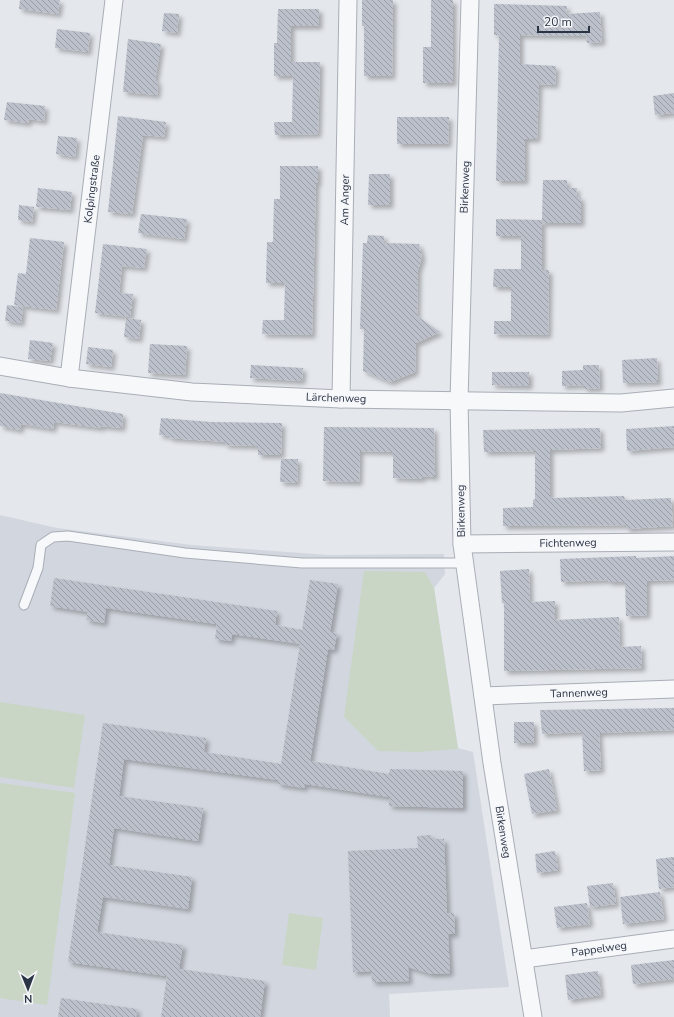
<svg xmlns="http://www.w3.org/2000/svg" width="674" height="1017" font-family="'Nunito Sans',sans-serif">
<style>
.built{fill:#d2d6de}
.park{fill:#c9d6c5}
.building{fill:url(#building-back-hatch);filter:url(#shadow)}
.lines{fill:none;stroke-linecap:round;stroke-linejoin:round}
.service-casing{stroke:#a9aeb7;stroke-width:11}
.minor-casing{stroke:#a9aeb7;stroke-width:19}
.service{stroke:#f7f8fa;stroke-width:9}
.minor{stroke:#f7f8fa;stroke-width:17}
.labels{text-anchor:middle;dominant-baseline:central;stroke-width:3;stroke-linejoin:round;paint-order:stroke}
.street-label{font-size:11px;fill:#2b3445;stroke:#f4f6f9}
</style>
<defs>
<pattern id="building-back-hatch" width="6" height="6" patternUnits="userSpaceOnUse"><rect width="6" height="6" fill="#bbc0ca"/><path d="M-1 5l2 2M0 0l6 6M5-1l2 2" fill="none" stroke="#989da6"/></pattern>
<filter id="shadow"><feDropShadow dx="3.5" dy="3.5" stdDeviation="2" flood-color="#0004"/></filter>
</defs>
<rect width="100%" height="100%" fill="#e4e7ec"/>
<polygon class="built" points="0,515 57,528 192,545 328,555 444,554 445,574 434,588 458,748 473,752 509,987 389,994 390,1017 0,1017"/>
<g class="park">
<polygon points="364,571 425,572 434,588 458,749 418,752 378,751 344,717"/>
<polygon points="0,702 85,715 74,788 0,777"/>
<polygon points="0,783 75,793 47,1005 0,998"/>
<polygon points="289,913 323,918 316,970 282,965"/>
</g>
<g class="building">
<polygon points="20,0 60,0 58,14 19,9"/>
<polygon points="362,0 393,0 392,76 364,76 364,26 362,26"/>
<polygon points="431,0 453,0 453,83 423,83 423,47 431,47"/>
<polygon points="494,4 567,6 566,14 600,12 602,42 587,43 586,36 520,35 520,64 556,66 555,85 539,84 537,139 525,139 525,181 496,181 499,35 494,35"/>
<polygon points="278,9 319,9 319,26 291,26 291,62 320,62 318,134 275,135 274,122 292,122 293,76 274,76 274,43 277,43"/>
<polygon points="164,13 179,14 177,33 162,31"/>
<polygon points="57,29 90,33 88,52 55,48"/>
<polygon points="128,39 161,44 155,81 158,81 157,95 123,92"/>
<polygon points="674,93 674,113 655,115 653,96"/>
<polygon points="7,102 45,106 44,121 29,119 28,123 4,120"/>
<polygon points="118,116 166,122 164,137 143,135 132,214 108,212"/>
<polygon points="397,117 449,117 448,144 397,144"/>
<polygon points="58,136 77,138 75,157 56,154"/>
<polygon points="280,166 318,166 318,183 316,183 312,335 262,334 263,320 284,320 285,283 266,283 267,242 273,242 274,199 280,199"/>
<polygon points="369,174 390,174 390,205 368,205"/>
<polygon points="543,180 567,180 567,188 577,188 576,197 581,197 581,223 542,223 542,270 549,270 548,335 494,334 494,321 511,321 511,287 493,287 494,269 521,269 521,236 496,236 496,219 542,220"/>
<polygon points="38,188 72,192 70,210 36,207"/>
<polygon points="19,205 34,207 32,222 18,220"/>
<polygon points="141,214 187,219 184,239 138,233"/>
<polygon points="368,235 384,236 384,243 419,244 422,257 418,270 417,316 440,332 416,343 415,372 390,382 363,371 364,329 360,329 363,243 367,243"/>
<polygon points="30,238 64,242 56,310 14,305 18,273 26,274"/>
<polygon points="103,244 147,249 144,268 122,266 119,293 133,294 130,317 95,313"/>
<polygon points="7,305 23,307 21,323 5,321"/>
<polygon points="126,318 141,320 139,339 124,337"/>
<polygon points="30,340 53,343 50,361 28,359"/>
<polygon points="150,344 187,346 185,375 148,373"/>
<polygon points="88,347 113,350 111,367 86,364"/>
<polygon points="657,358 658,382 623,383 622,360"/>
<polygon points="251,365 303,368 302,381 250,378"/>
<polygon points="583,365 599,365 600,388 584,389 584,385 562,386 562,371 583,370"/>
<polygon points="492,372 529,372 529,386 492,385"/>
<polygon points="0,393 123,414 122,428 101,426 101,428 54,422 53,429 21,424 20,430 0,426"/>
<polygon points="161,418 211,422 282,423 281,455 258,455 258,446 225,445 225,442 169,438 169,436 159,435"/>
<polygon points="674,426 674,447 627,451 626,429"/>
<polygon points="324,427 434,428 435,477 422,476 422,479 393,478 393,452 360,451 359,482 323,481"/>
<polygon points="600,428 601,448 550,450 550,498 624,496 625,500 671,498 673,526 626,529 626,525 503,526 503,508 533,507 533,500 535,499 535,451 484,452 483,430"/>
<polygon points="281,459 298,459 297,483 280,482"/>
<polygon points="636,556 636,558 674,556 674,580 647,581 647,615 626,616 625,582 609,582 608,580 561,582 560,559"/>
<polygon points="529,569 530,602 555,601 555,620 619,617 620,647 641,646 642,668 504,671 504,603 502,603 500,571"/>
<polygon points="54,578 277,611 275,625 302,630 310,580 338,584 330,632 337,633 334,650 328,649 310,761 389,774 390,769 463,771 463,808 389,806 389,797 305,784 304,788 278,784 278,780 124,759 119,796 203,808 198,841 114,828 109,865 192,877 188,909 103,897 97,932 183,945 179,969 265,981 260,1017 161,1017 167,976 68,962 103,723 206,738 204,752 281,764 300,644 232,634 231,641 215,639 217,624 106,608 104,623 86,620 88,612 50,606"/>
<polygon points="674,708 674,730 599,733 601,770 584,771 582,732 542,734 540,710"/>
<rect x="514" y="722" width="20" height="21"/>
<polygon points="549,769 557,810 532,814 524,774"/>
<polygon points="431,835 432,839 444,839 447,913 454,913 455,934 448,934 450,973 431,974 408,967 409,981 372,982 371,971 353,972 348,851 418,848 417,836"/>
<polygon points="555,851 558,870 537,873 535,854"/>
<polygon points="674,857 674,887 659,889 656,859"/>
<polygon points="613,883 616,904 590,907 587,886"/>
<polygon points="660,892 664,919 623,924 620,897"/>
<polygon points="587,903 590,924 557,928 554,907"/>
<polygon points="674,960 674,979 633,984 631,965"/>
<polygon points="598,971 601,995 568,1000 565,975"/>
<polygon points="61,998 137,1009 136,1017 58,1017"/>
</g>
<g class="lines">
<defs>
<polyline id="service" points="24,605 38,568 41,545 53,537 68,536 185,553 302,563 464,563"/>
<g id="minor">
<polyline points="470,0 459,401 462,544 492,763 533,1017"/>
<polyline points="0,366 69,378 192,392 341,399 621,403 674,398"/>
<polyline points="69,378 114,0"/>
<polyline points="341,399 348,0"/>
<polyline points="462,544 674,542"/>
<polyline points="483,696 674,689"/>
<polyline points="524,959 674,939"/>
</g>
</defs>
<use href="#service" class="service-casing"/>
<use href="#minor" class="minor-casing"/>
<use href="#service" class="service"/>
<use href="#minor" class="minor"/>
</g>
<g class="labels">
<g class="street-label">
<text transform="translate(465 187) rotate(-88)">Birkenweg</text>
<text transform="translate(92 189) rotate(-83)">Kolpingstraße</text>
<text transform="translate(345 200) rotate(-89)">Am Anger</text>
<text transform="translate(336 398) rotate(2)">Lärchenweg</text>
<text transform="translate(461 511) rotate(-91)">Birkenweg</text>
<text transform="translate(568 543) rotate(-1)">Fichtenweg</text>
<text transform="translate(579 693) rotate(-2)">Tannenweg</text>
<text transform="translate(503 832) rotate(81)">Birkenweg</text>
<text transform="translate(599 949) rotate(-8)">Pappelweg</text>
</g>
</g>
<g transform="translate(28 989) rotate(179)" stroke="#f4f6f9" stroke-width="3" paint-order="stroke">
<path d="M0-3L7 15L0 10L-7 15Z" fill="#2b3445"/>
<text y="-6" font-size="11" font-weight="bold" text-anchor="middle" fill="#2b3445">N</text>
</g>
<path d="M538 26v6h51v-6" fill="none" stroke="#2b3445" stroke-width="2"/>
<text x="544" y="26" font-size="12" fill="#2b3445" stroke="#f4f6f9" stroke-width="3" paint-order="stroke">20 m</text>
</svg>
